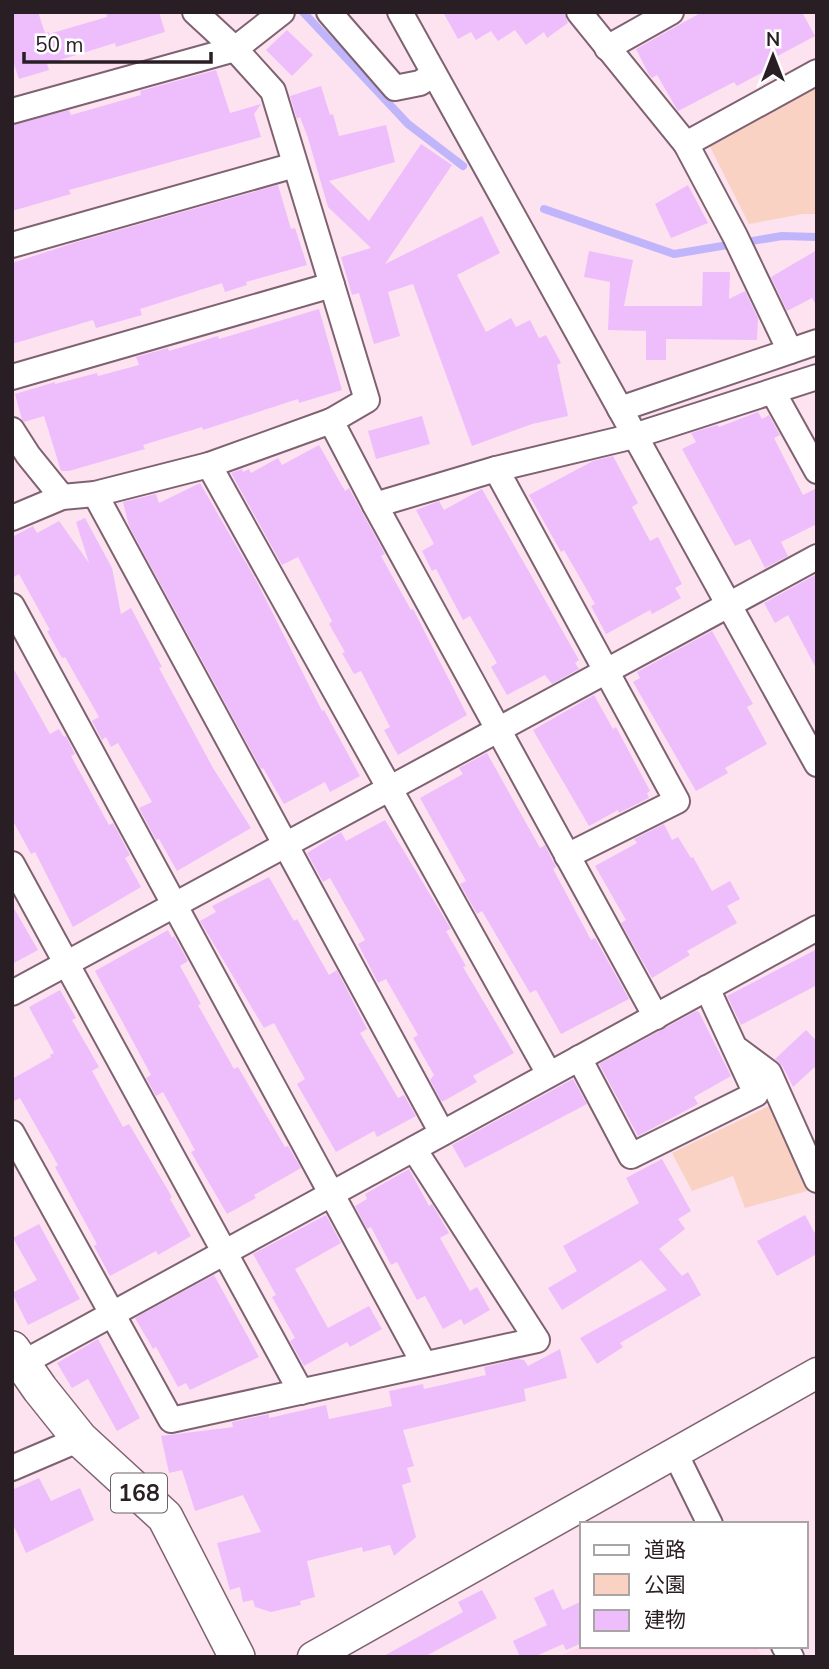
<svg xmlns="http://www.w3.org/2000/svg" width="829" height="1669" font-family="'Nunito Sans','Noto Sans JP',sans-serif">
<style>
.built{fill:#ffd6eb}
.green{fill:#fad2c4}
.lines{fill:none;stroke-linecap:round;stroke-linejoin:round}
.stream{stroke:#c0b5fb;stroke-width:8}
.building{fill:#eebefc}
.minor-casing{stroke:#7f6271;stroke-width:28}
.major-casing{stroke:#7f6271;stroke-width:33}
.highway-casing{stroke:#7f6271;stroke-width:38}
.minor{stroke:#fff;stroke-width:24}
.major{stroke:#fff;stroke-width:30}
.highway{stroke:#fff;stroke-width:35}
.labels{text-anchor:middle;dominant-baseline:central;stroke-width:5;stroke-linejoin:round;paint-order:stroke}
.shield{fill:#fff;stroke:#696266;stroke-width:2}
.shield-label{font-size:23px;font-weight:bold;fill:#291e24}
</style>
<rect width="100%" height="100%" fill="#fde2f0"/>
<polygon class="built" points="584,1646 755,1646 763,1657 557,1657"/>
<g class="green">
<polygon points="817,86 817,214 803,214 749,224 705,137"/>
<polygon points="771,1105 811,1190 745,1208 733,1176 692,1191 672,1153"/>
</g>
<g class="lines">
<g class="stream">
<polyline points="303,12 408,124 463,166"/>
<polyline points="544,209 674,254 782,236 817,237"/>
</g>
</g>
<g class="building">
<polygon points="12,12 38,12 45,33 49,32 49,34 107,17 106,12 159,12 165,32 116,47 115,43 47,64 49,70 19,79 12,58"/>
<polygon points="443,12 564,12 568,23 547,38 544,32 526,45 515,30 498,41 491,31 476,40 471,32 458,39"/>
<polygon points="702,12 802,12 815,36 772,59 776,65 737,86 734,82 678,111 657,75 652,78 649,75 636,49"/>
<polygon points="287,30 313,55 292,76 266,50"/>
<polygon points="216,70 230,113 261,104 254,114 261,137 69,190 71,194 12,211 12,125 69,110 71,115 141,95 140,91"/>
<polygon points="321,86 330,115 333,114 339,136 386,125 395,162 329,181 369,221 421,144 452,165 385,264 482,216 500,253 457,275 486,332 511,318 516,327 530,320 539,338 546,335 561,363 557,365 568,416 532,424 472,446 413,284 388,292 400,336 374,344 359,293 352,295 341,257 371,248 328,207 308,138 300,117 297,119 290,96"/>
<polygon points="278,185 291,229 295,228 307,265 246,282 247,285 225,292 222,283 140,309 142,315 96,328 93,320 12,344 12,263 77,242"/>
<polygon points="688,185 708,223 671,238 655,204"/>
<polygon points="817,250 817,307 812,298 787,311 771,277"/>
<polygon points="589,251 633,260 624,306 702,306 703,272 730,272 729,299 745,291 758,318 757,340 666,339 666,360 646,360 646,331 608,330 610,282 584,277"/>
<polygon points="319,309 342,390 299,403 298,399 203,430 202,427 143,445 145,449 69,471 61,471 44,416 24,422 22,420 15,394 55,382 55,384 97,373 98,376 139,365 136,357 168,348 169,351 218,336 219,339"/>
<polygon points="758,412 762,419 769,415 780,435 774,438 803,495 817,488 817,524 781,542 788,556 765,568 750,539 735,546 682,449 696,442 691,433 717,425 719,427"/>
<polygon points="422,416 430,444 376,459 368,431"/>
<polygon points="319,445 345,491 349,488 385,554 381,556 411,610 413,609 467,715 398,755 384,730 390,727 361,671 354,674 342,653 345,652 329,624 332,621 298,557 282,565 231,473 242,469 243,472 249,469 251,473 278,458 282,465"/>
<polygon points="613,456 638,503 632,507 650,541 658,537 682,584 675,588 681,598 652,614 650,610 606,634 591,606 595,604 564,550 561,552 529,495 593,461"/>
<polygon points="200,483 256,580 322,711 324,710 360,776 330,792 325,782 284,804 263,768 261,769 129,526 123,502 156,494 159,503"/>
<polygon points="482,489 579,660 575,663 579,669 552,684 545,675 507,695 491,667 497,663 470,616 463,620 436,569 432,571 422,551 434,544 416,510 439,501 444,510"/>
<polygon points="85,518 112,568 121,614 131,608 162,667 159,668 213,768 251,828 177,871 159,839 156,840 139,808 152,802 118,743 111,747 106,737 102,740 92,721 99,717 65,657 62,658 47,631 50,630 19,574 12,578 12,537 33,526 37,533 59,521 89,563 76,522"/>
<polygon points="817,574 817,670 788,615 775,623 764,603"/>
<polygon points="712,631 753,704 747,707 767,744 725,768 728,773 696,791 633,682 640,678 637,672"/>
<polygon points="12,666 50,734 59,729 64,737 66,736 75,754 71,756 109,825 113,823 130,855 125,858 141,887 73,927 35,852 31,854 12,819"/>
<polygon points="594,695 613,729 616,727 650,791 647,793 649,798 619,813 618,810 589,826 533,730"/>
<polygon points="487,753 540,848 545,845 556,867 553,869 591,940 595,938 629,999 561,1034 536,990 530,993 482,911 477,914 460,884 466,881 420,798 463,774 459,768"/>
<polygon points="385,820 451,929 446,931 466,966 463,967 514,1053 473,1076 477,1082 444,1101 441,1101 430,1080 434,1075 413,1038 418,1035 386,979 378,983 358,944 365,940 330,878 323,882 307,853 341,832 346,841"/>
<polygon points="664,824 672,840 678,837 691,858 693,857 712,891 730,881 740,899 727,906 737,923 687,951 690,955 652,978 621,923 626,920 595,866 637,843 634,839"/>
<polygon points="269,877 294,921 297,919 329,975 337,970 367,1029 360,1033 398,1098 404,1095 416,1116 377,1137 374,1131 336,1152 297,1084 305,1079 274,1023 264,1028 200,921 216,912 212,906"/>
<polygon points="12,905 38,950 12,964"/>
<polygon points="168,930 172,938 174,936 188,961 180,966 201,1004 198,1005 234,1069 238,1067 285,1147 288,1146 301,1168 254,1195 256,1198 227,1214 191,1152 195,1150 163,1092 156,1096 146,1078 151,1075 95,971"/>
<polygon points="817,949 817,985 741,1025 727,996"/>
<polygon points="60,990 76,1018 72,1020 99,1067 92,1071 123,1127 129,1124 172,1197 170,1199 191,1236 158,1255 156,1251 110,1276 94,1246 97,1244 55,1167 58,1165 20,1098 12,1102 12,1079 51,1057 50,1055 54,1053 29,1007"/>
<polygon points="696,1011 699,1012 731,1076 694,1097 698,1104 638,1136 599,1064"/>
<polygon points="806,1030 817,1041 817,1065 793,1087 783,1067 775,1059"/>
<polygon points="573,1079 587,1104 465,1168 452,1145"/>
<polygon points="662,1159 691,1211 678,1219 685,1229 659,1249 682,1276 688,1272 701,1295 620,1343 623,1347 597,1364 580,1338 667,1290 641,1260 562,1310 548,1288 577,1271 563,1246 639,1203 626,1178"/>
<polygon points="409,1169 429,1206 432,1204 449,1233 440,1238 470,1291 477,1287 490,1310 464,1325 461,1319 443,1329 425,1296 417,1300 397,1262 391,1265 371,1227 367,1229 355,1206 367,1199 365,1194"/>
<polygon points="326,1215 341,1243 295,1269 328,1328 369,1306 382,1329 350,1347 347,1342 304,1366 290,1341 295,1338 272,1297 276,1295 253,1254"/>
<polygon points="805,1215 817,1237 817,1254 777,1276 757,1241"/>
<polygon points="39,1224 80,1299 28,1325 12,1293 37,1280 13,1238"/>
<polygon points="214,1275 259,1357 190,1390 186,1383 178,1387 156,1347 153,1349 135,1318"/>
<polygon points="98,1339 140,1418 117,1431 88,1379 72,1388 57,1363"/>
<polygon points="560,1349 567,1378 524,1389 526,1401 403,1430 414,1466 407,1468 411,1482 402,1485 416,1537 394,1556 390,1545 363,1552 362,1547 307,1561 315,1597 300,1601 301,1605 271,1612 255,1607 253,1600 243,1602 240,1587 230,1590 217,1543 261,1532 243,1495 195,1511 182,1470 169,1473 161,1436 233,1427 232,1422 269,1414 269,1418 326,1405 329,1419 392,1406 389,1391 423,1384 424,1389 486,1375 484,1367 518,1359 524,1360 528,1366"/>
<polygon points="39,1478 51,1501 80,1488 94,1520 26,1553 12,1522 12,1490"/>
<polygon points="553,1589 563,1610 582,1601 582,1643 566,1650 563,1644 534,1657 520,1657 513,1641 547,1625 534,1598"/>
<polygon points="482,1590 497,1618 424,1657 382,1657 463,1612 458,1602"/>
</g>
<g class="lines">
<defs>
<g id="minor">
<polyline points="329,12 395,88 420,83 434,74"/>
<polyline points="400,12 817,764"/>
<polyline points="579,12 686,144 735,236 790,351"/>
<polyline points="607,48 671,12"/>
<polyline points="12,111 235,49 282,12"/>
<polyline points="686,144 817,72"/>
<polyline points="12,245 295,165"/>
<polyline points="12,377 332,285"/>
<polyline points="773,392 817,471"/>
<polyline points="620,409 817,342"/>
<polyline points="331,421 375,505 496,469 634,436 817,377"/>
<polyline points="12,430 28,455 62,497"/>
<polyline points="209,465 549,1074"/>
<polyline points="496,469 677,801 567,856"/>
<polyline points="95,494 442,1133"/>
<polyline points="375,505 656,1017"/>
<polyline points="12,518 62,497 95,494 209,465 331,421 367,400 273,91 235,49 195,12"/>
<polyline points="12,606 424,1364"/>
<polyline points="12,864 301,1392"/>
<polyline points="12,993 817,557"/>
<polyline points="738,1050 769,1073 817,1180"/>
<polyline points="579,1058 631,1156 756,1094 707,988"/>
<polyline points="12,1133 171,1420 537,1340 414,1149"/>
<polyline points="21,1364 817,928"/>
<polyline points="675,1453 710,1524"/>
<polyline points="12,1468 80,1439"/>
<polyline points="784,1646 791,1657"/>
</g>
<polyline id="major" points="313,1657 817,1373"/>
<polyline id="highway" points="12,1349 40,1389 80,1439 165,1517 237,1657"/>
</defs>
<use href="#minor" class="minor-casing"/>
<use href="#major" class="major-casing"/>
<use href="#highway" class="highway-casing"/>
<use href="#minor" class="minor"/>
<use href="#major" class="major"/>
<use href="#highway" class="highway"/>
</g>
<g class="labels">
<rect class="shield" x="111" y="1473.5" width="56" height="39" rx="5"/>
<g class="shield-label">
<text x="139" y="1493">168</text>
</g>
</g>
<rect width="829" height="1669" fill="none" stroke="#291e24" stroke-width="28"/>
<rect x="580" y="1522" width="228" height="126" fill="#ffffff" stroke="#a9a5a7" stroke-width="2"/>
<rect x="594" y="1545" width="35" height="10" fill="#ffffff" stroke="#a9a5a7" stroke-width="2"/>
<text x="644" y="1557" font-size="21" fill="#291e24">道路</text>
<rect x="594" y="1574" width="35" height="21" fill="#fad2c4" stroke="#a9a5a7" stroke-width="2"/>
<text x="644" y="1592" font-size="21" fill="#291e24">公園</text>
<rect x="594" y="1610" width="35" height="21" fill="#eebefc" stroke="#a9a5a7" stroke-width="2"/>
<text x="644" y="1627" font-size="21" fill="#291e24">建物</text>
<g transform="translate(773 56)" stroke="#ffffff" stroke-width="5" paint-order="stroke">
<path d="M0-5L12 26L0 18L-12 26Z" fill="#291e24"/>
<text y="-10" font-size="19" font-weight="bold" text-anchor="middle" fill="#291e24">N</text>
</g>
<path d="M24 52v10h187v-10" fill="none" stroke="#291e24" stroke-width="3.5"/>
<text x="35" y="52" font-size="21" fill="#291e24" stroke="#ffffff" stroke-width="5" paint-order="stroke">50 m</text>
</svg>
